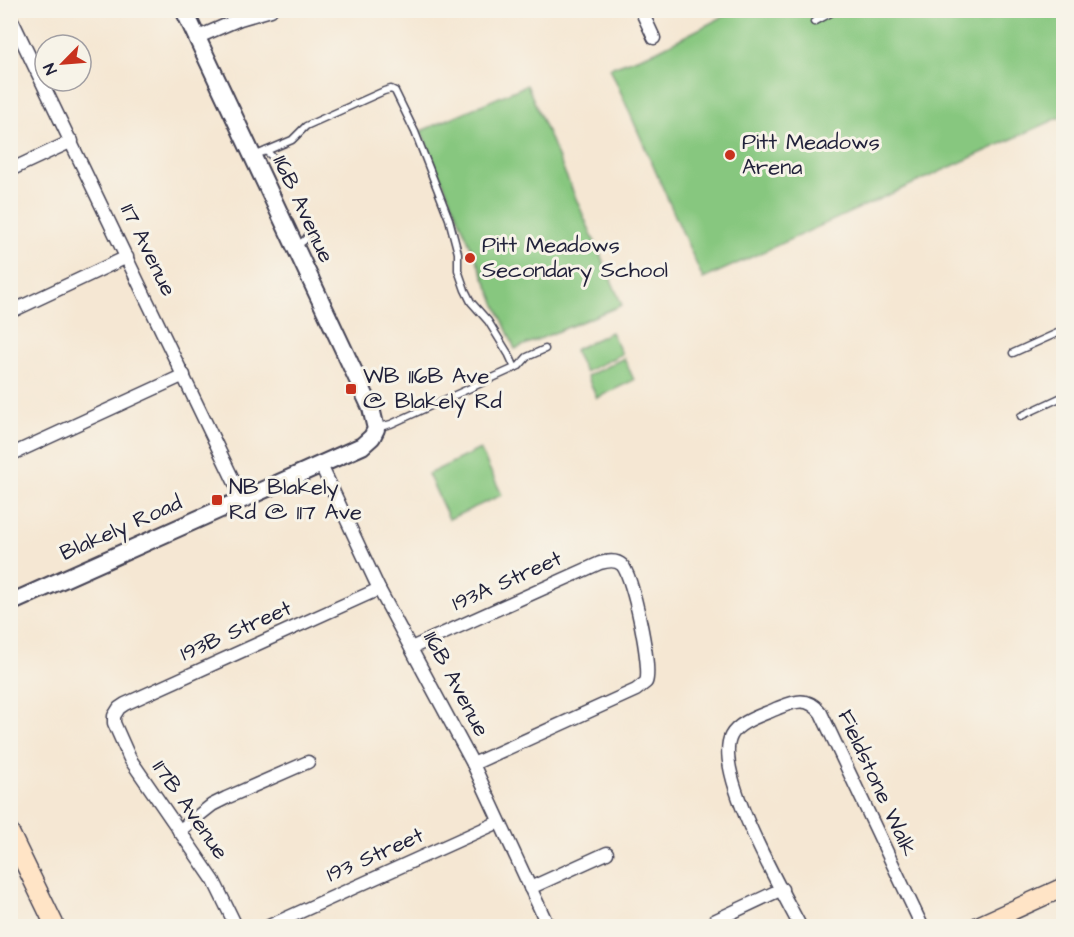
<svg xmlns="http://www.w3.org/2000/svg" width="1074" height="937" font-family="'Architects Daughter',sans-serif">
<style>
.green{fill:#87c77f;stroke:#54745d;stroke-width:1.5}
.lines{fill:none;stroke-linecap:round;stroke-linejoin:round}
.service-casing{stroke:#424052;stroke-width:9}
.minor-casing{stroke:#424052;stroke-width:15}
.tertiary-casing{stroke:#424052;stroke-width:20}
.secondary-casing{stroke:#424052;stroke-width:21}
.service{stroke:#fff;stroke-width:6}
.minor{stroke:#fff;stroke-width:12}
.tertiary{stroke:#fff;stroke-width:16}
.secondary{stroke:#ffe4c6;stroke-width:18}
.poi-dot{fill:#c8321e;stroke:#f7f3e8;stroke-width:2}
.labels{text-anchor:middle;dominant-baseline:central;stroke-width:6;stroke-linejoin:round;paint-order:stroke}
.poi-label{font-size:22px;fill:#22223b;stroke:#f7f3e8;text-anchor:start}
.street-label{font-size:22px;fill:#22223b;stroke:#f7f3e8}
</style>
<rect width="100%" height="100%" fill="#f7f3e8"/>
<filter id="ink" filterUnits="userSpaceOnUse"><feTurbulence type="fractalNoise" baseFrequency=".0167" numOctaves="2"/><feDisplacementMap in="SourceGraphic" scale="12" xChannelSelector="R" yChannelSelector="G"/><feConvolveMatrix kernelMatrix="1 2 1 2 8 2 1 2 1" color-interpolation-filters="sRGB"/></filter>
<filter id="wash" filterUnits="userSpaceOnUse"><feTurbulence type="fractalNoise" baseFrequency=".008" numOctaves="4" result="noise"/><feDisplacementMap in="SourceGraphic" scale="24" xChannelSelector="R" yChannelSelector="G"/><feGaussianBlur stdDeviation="1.35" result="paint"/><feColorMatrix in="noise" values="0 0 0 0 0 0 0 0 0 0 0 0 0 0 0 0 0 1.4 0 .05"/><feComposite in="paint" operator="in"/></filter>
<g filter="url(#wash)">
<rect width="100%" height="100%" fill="#f5e7d3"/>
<g class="green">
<polygon points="734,11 1063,11 1063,116 703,279 610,68 656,51"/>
<polygon points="527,85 622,305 515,349 421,131"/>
<polygon points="611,332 622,354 585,372 574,350"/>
<polygon points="624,358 634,380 597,398 587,376"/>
<polygon points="480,449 502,495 449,519 428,474"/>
</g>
</g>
<g filter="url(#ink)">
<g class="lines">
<defs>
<g id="service">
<polyline points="814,22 836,10"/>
<polyline points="266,151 277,161"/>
<polyline points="254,156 292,140 306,126 384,91 391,89 395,91 415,132 449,219 458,253 458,270 465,290 471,302 488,321 509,355 515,368"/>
<path d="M 296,246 C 305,241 310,237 309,226"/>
<polyline points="1013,353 1064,330"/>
<polyline points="1021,416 1064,396"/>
<polyline points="376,428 391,424 519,366 527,357 545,349"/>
</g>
<g id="minor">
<polyline points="641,10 654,38"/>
<polyline points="10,23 13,22 242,498"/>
<polyline points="196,38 240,19 271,10"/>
<polyline points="10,170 72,141"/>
<polyline points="10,312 127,257"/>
<polyline points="10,455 184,375"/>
<polyline points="320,463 379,589 473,764 548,926"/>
<path d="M 411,648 L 600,563 C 607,561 616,559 622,565 C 633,576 652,668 646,682 L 636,690 L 473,764"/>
<polyline points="179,831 212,805 226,798 308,762"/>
<polyline points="530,888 607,853"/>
<polyline points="714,921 782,889"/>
<polyline points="236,926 214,881 130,759 114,723 114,716 119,708 125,704 379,589"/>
<polyline points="269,926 499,822"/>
<path d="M 800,926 C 782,891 713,771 731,736 C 739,721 763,715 778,708 C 795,701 808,696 821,713 L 922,926"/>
</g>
<polyline id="tertiary" points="10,603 362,446 372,437 376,429 371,408 184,10"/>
<g id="secondary">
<polyline points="10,833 55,926"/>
<polyline points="978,926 1064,887"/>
</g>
</defs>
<use href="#service" class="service-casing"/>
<use href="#minor" class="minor-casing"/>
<use href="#tertiary" class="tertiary-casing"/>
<use href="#secondary" class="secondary-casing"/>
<use href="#service" class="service"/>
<use href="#minor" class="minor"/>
<use href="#tertiary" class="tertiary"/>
<use href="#secondary" class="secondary"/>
</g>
</g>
<g class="poi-dot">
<circle cx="730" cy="155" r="6"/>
<circle cx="470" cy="258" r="6"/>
<rect x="345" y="383" width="12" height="12" rx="3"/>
<rect x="211" y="494" width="12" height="12" rx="3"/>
</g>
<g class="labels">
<g class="poi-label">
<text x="742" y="142">Pitt Meadows<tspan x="742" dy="25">Arena</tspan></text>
<text x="482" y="245">Pitt Meadows<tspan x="482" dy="25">Secondary School</tspan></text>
<text x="363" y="376">WB 116B Ave<tspan x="363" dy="25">@ Blakely Rd</tspan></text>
<text x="229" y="487">NB Blakely<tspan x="229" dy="25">Rd @ 117 Ave</tspan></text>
</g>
<g class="street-label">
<text transform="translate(303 209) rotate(65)">116B Avenue</text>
<text transform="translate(148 250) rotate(64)">117 Avenue</text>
<text transform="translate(121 528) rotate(-24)">Blakely Road</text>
<text transform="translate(507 581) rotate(-24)">193A Street</text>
<text transform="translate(236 631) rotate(-24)">193B Street</text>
<text transform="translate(456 684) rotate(62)">116B Avenue</text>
<text transform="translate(877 783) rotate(65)">Fieldstone Walk</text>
<text transform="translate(190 810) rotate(55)">117B Avenue</text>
<text transform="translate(375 855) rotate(-24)">193 Street</text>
</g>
</g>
<rect width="1074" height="937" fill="none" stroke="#f7f3e8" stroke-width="36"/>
<g transform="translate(63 63) rotate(245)"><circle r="28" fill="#f7f3e8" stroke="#a29fa3" stroke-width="1.5"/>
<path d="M0-4.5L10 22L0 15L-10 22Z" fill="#c8321e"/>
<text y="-9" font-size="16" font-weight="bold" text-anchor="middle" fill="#22223b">N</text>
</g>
</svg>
